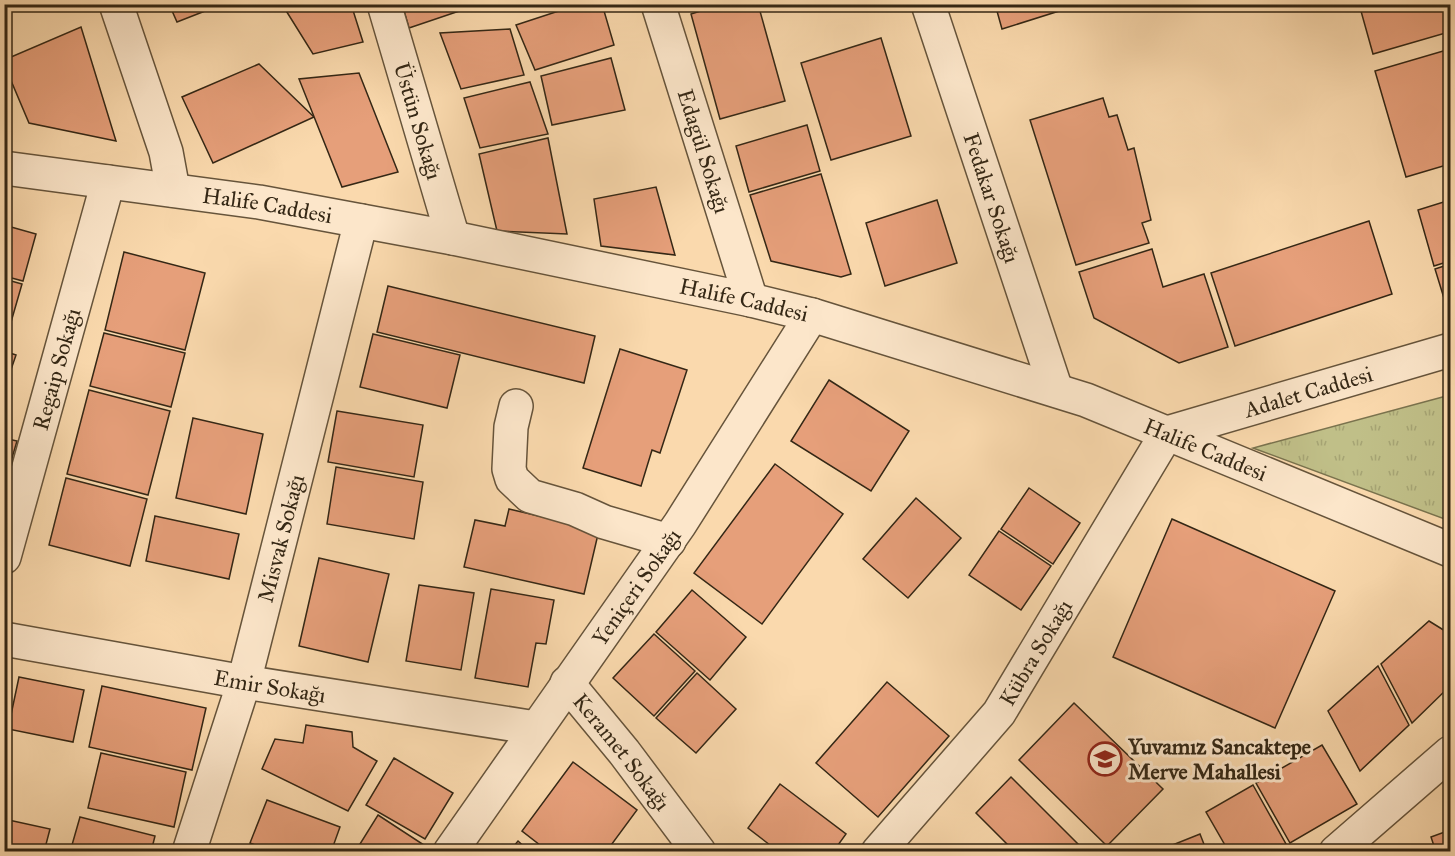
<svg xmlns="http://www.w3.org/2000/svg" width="1455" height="856" font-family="'IM FELL Great Primer',serif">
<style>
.grass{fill:url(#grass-tufts);stroke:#7a734e;stroke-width:1.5}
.building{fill:#e69f7a;stroke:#342715;stroke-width:1.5}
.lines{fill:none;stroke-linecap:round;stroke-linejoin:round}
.minor-casing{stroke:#66543b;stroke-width:36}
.minor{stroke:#fce6ca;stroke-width:33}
.labels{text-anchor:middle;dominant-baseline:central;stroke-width:6;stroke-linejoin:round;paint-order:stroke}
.street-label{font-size:22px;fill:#342715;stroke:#fce6ca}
.poi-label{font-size:22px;font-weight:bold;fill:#342715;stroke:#fce6ca;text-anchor:start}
</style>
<defs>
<pattern id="grass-tufts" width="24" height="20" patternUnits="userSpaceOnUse" patternTransform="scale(1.5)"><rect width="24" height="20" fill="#c0bf88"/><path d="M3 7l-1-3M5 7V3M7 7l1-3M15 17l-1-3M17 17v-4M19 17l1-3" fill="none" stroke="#a6a474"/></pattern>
</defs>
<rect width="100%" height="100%" fill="#fad9ad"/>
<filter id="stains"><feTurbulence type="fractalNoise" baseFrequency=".00333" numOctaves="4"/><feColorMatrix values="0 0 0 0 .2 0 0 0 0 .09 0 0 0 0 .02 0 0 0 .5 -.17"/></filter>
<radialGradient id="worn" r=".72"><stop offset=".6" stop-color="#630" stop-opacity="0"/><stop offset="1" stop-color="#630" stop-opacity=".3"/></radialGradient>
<polygon class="grass" points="1450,395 1450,521 1253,448"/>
<g class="building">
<polygon points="169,4 223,4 177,22"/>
<polygon points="290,4 351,4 363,42 313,54 285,9"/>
<polygon points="402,4 480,4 409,28"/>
<polygon points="514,4 549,4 516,10"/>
<polygon points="580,4 602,4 614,45 535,70 516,25"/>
<polygon points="723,4 758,4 785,101 720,119 691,14"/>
<polygon points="995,4 1074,4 1075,6 1002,29"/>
<polygon points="1359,4 1442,4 1449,32 1373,54"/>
<polygon points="81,27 116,141 29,123 4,64 4,60"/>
<polygon points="510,29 524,75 461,89 440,33"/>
<polygon points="881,38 911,136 831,160 801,63"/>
<polygon points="1450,49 1450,164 1406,177 1375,71"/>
<polygon points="611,58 625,110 552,125 541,76"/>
<polygon points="259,64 314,117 213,163 182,97"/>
<polygon points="359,73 398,172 342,187 299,79"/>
<polygon points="530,82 548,134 480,148 464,98"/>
<polygon points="1103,98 1109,117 1117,115 1128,150 1134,148 1151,220 1142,223 1149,243 1076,265 1030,120"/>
<polygon points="807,125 820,171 749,192 736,146"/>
<polygon points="548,138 567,234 497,231 479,154"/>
<polygon points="821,174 851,274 841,277 771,261 750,195"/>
<polygon points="656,187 675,255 601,246 594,199"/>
<polygon points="937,200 957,263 885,286 866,223"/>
<polygon points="1450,200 1450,261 1434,266 1418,210"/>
<polygon points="1369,221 1392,294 1235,346 1211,273"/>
<polygon points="4,225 36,234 23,281 4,276"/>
<polygon points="1152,249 1163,287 1204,274 1228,347 1179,363 1094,318 1079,272"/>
<polygon points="124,252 205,273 185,350 105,330"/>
<polygon points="1450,264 1450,307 1447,308 1435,269"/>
<polygon points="4,279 22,284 7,336 4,335"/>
<polygon points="388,286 595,336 584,383 377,332"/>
<polygon points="104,333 185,353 171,407 90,386"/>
<polygon points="373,334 460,355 447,408 360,387"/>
<polygon points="620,349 687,370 660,453 652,450 641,486 583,468"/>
<polygon points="4,351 16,355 4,390"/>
<polygon points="829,380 909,431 871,491 791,441"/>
<polygon points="89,390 170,411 148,495 67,474"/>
<polygon points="337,411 423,425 414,477 328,462"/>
<polygon points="193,418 263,434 246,514 176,498"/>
<polygon points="4,438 17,441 4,485"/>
<polygon points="775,464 843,514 762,624 694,573"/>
<polygon points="336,467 423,482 414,539 327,524"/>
<polygon points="66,478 147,499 130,566 49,545"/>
<polygon points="1029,488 1080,523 1053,564 1001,529"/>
<polygon points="916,498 961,538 908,598 863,559"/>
<polygon points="509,509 599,530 584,594 464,567 475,520 505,526"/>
<polygon points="155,516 239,534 229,579 146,561"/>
<polygon points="1172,519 1335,591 1275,728 1113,657"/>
<polygon points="999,531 1051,566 1021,610 969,575"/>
<polygon points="319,558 389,574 368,662 299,646"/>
<polygon points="419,585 474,593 461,670 406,661"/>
<polygon points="491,589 554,600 546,644 536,643 528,687 475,678"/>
<polygon points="692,590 746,637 710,680 656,632"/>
<polygon points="1429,621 1450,634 1450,686 1412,723 1381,664"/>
<polygon points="654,634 695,671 654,716 613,678"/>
<polygon points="1378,666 1409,725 1360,771 1328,711"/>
<polygon points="697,673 736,709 696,753 656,718"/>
<polygon points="19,677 84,690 73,742 8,729"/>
<polygon points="887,682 949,736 878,817 816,763"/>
<polygon points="102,686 206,708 192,770 89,747"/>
<polygon points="1074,703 1163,789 1107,846 1019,760"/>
<polygon points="306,725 352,732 353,747 377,761 348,811 262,769 275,739 303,743"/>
<polygon points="1322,745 1357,804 1290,843 1256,783"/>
<polygon points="101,753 186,772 174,827 88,808"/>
<polygon points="394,758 453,793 425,839 366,805"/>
<polygon points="573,762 637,810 606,852 549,852 522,831"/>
<polygon points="1011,777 1086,852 1015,852 976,813"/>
<polygon points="780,784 846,834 833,852 779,852 748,828"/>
<polygon points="1253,785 1286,844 1274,852 1229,852 1206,812"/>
<polygon points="267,800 340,827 331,852 273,852 250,843"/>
<polygon points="378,815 427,847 424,852 355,852"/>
<polygon points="80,817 155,836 151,852 70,852"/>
<polygon points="4,819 50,829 44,852 4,852"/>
<polygon points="1450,830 1450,852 1436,852 1431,837"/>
<polygon points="1200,834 1207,852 1155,852"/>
<polygon points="518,841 530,852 509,852"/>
</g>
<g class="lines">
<defs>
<g id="minor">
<polyline points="116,4 166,152 173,190"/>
<path id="s1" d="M 384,4 L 453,238"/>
<path id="s2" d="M 658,4 L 751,300"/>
<path id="s3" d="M 928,4 L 1056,390"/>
<path id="s4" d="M 4,168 L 259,202 L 453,238 L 751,300 L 812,315 L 1086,400 L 1450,550"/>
<polyline points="516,406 511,427 509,469 512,479 530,496 575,509 604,522 669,541"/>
<path id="s5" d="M 4,557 L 108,182"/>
<path id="s6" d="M 4,639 L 244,682 L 536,728"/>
<path id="s7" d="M 567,683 L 624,752 L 699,852"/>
<path id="s8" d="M 189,852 L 244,682 L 361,221"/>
<path id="s9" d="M 450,852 L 680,524 L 812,315"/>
<path id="s10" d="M 878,852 L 999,713 L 1167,433 L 1450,350"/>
<polyline points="1336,852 1450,753"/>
</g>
</defs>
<use href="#minor" class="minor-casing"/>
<use href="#minor" class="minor"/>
</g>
<defs>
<symbol id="school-ring" viewBox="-11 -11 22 22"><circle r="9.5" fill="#fce6ca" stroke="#8f2418" stroke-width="1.5"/><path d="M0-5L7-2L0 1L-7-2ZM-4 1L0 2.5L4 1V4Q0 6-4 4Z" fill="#8f2418"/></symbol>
</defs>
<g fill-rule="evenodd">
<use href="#school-ring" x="1086" y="740" width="38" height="38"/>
</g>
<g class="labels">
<g class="street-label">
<text stroke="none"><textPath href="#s1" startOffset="122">Üstün Sokağı</textPath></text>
<text stroke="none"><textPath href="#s2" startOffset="154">Edagül Sokağı</textPath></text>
<text stroke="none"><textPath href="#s3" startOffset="204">Fedakar Sokağı</textPath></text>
<text stroke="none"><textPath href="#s4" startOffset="266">Halife Caddesi</textPath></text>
<text stroke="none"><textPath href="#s4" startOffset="752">Halife Caddesi</textPath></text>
<text stroke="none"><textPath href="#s5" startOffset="195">Regaip Sokağı</textPath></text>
<text stroke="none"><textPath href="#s10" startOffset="658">Adalet Caddesi</textPath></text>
<text stroke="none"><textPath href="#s4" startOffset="1238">Halife Caddesi</textPath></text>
<text stroke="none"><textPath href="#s8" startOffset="327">Misvak Sokağı</textPath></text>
<text stroke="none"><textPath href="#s9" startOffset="324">Yeniçeri Sokağı</textPath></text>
<text stroke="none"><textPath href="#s10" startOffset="255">Kübra Sokağı</textPath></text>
<text stroke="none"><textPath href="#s6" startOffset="270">Emir Sokağı</textPath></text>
<text stroke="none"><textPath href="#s7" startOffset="88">Keramet Sokağı</textPath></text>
</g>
<g class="poi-label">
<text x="1128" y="746">Yuvamız Sancaktepe<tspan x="1128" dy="25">Merve Mahallesi</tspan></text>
</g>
</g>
<rect width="1455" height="856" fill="none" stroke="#fad9ad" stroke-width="24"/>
<rect x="6" y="6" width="1443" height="844" fill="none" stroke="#342715" stroke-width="3"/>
<rect x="12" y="12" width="1431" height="832" fill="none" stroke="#342715" stroke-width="1.5"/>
<rect width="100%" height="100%" filter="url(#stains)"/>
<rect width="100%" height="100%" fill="url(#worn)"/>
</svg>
